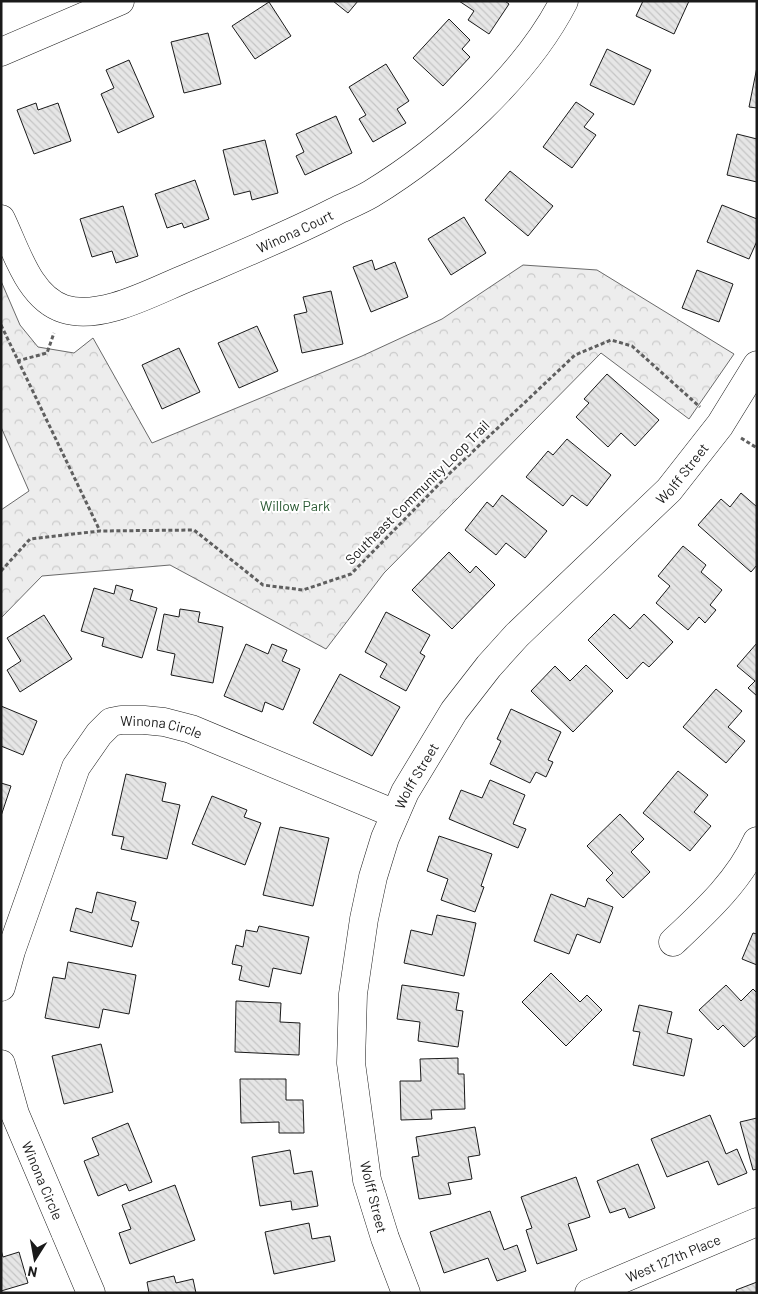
<svg xmlns="http://www.w3.org/2000/svg" width="758" height="1294" font-family="Barlow,sans-serif">
<style>
.park{fill:url(#park-crowns);stroke:#6a6a6a}
.building{fill:url(#building-back-hatch);stroke:#1a1a1a}
.lines{fill:none;stroke-linecap:round;stroke-linejoin:round}
.minor-casing{stroke:#1a1a1a;stroke-width:29}
.path{stroke:#5f5f5f;stroke-width:3;stroke-dasharray:4 2.5;stroke-linecap:butt}
.minor{stroke:#fff;stroke-width:28}
.labels{text-anchor:middle;dominant-baseline:central;stroke-width:4;stroke-linejoin:round;paint-order:stroke}
.street-label{font-size:14px;fill:#1a1a1a;stroke:#fff}
.park-label{font-size:14px;fill:#2b5a34;stroke:#fff}
</style>
<defs>
<pattern id="park-crowns" width="20" height="18" patternUnits="userSpaceOnUse" patternTransform="scale(1.25)"><rect width="20" height="18" fill="#ededed"/><path d="M2 6a3 3 0 1 1 6 0M12 15a3 3 0 1 1 6 0" fill="none" stroke="#cbcbcb"/></pattern>
<pattern id="building-back-hatch" width="6" height="6" patternUnits="userSpaceOnUse" patternTransform="scale(1.25)"><rect width="6" height="6" fill="#e6e6e6"/><path d="M-1 5l2 2M0 0l6 6M5-1l2 2" fill="none" stroke="#c5c5c5"/></pattern>
</defs>
<rect width="100%" height="100%" fill="#fff"/>
<polygon class="park" points="523,265 597,270 734,354 689,419 601,353 384,573 326,649 170,565 42,576 1,618 1,510 29,491 1,427 1,281 20,325 38,347 74,353 93,338 152,443 362,356 442,319"/>
<g class="building">
<polygon points="333,1 358,1 348,13"/>
<polygon points="459,1 505,1 509,4 489,34 468,20 474,11"/>
<polygon points="643,1 689,1 674,34 636,16"/>
<polygon points="269,2 291,36 255,59 232,26"/>
<polygon points="449,19 470,40 462,49 470,57 443,86 413,58"/>
<polygon points="208,33 221,84 184,93 171,42"/>
<polygon points="607,49 651,70 634,105 590,85"/>
<polygon points="129,60 154,117 118,133 101,94 114,88 106,70"/>
<polygon points="386,64 409,101 397,109 406,123 373,142 359,119 366,115 349,87"/>
<polygon points="757,67 757,108 749,107"/>
<polygon points="576,102 594,114 584,127 596,135 572,168 543,147"/>
<polygon points="36,103 38,110 58,103 71,141 34,154 17,110"/>
<polygon points="336,116 352,153 305,175 296,156 304,152 296,134"/>
<polygon points="737,134 757,139 757,182 727,175"/>
<polygon points="265,140 278,193 252,200 250,191 234,195 223,150"/>
<polygon points="510,171 553,206 528,236 485,200"/>
<polygon points="195,180 209,219 184,228 182,223 167,228 155,194"/>
<polygon points="722,205 757,219 757,241 749,259 707,242"/>
<polygon points="123,206 138,256 116,263 112,251 92,257 80,219"/>
<polygon points="464,217 486,253 451,275 428,239"/>
<polygon points="372,260 375,270 395,262 408,297 371,312 353,267"/>
<polygon points="697,270 733,284 719,322 682,308"/>
<polygon points="331,291 343,344 302,353 294,315 307,312 303,297"/>
<polygon points="257,326 278,371 239,388 218,343"/>
<polygon points="179,348 200,392 162,409 142,365"/>
<polygon points="607,374 659,420 635,446 621,433 608,447 576,417 589,403 584,399"/>
<polygon points="567,439 611,475 587,506 572,495 563,506 526,477 548,451 553,455"/>
<polygon points="741,493 757,507 757,565 751,572 698,525 721,499 730,507"/>
<polygon points="502,495 547,531 525,558 506,543 496,555 465,530 487,502 493,507"/>
<polygon points="683,546 706,565 701,572 722,590 710,605 716,610 705,623 699,617 688,630 656,603 670,586 658,576"/>
<polygon points="449,552 470,573 476,566 495,585 452,629 412,590"/>
<polygon points="116,585 133,590 130,600 157,608 142,658 102,646 104,638 81,631 94,588 114,594"/>
<polygon points="180,609 200,612 198,622 223,627 213,683 171,675 175,654 157,650 164,614 179,617"/>
<polygon points="386,612 430,635 420,653 425,656 406,691 380,677 387,664 365,652"/>
<polygon points="614,614 630,629 644,614 673,642 649,667 643,662 627,679 588,640"/>
<polygon points="44,615 72,659 20,692 7,670 21,661 7,638"/>
<polygon points="757,643 757,696 748,688 755,681 737,666"/>
<polygon points="246,644 268,654 272,644 287,650 282,661 300,669 283,710 265,702 262,712 224,696"/>
<polygon points="586,665 613,691 573,732 531,691 555,666 570,681"/>
<polygon points="340,674 400,707 372,756 313,723"/>
<polygon points="716,689 742,711 728,727 745,741 726,763 683,727"/>
<polygon points="1,706 37,721 23,755 1,746"/>
<polygon points="511,709 561,732 548,760 553,762 546,777 536,772 530,783 490,764 501,741 497,739"/>
<polygon points="678,771 708,795 694,812 711,826 690,851 643,813"/>
<polygon points="126,774 166,783 162,801 180,805 167,859 121,849 124,837 112,835"/>
<polygon points="490,780 525,795 513,824 526,829 518,848 449,819 461,790 482,798"/>
<polygon points="1,783 11,786 1,816"/>
<polygon points="212,796 247,810 244,817 261,823 245,865 192,844"/>
<polygon points="620,814 644,839 631,852 650,872 623,898 606,880 613,873 587,846"/>
<polygon points="280,827 329,838 313,906 263,895"/>
<polygon points="439,836 492,854 481,886 484,887 475,912 441,900 448,879 427,871"/>
<polygon points="97,892 136,902 131,920 139,922 132,947 70,931 76,908 92,913"/>
<polygon points="551,894 585,907 588,898 613,907 600,943 577,934 569,954 534,941"/>
<polygon points="437,915 476,923 464,976 404,963 411,930 432,935"/>
<polygon points="259,926 309,937 301,974 273,968 269,987 239,980 242,966 232,964 236,945 243,947 246,930 257,932"/>
<polygon points="753,933 757,934 757,965 742,959"/>
<polygon points="68,962 136,975 129,1014 103,1009 99,1028 45,1018 53,977 65,979"/>
<polygon points="551,973 580,1002 587,995 602,1010 566,1046 522,1002"/>
<polygon points="402,985 459,993 456,1010 463,1011 458,1047 418,1041 420,1022 397,1019"/>
<polygon points="726,985 741,1001 753,989 757,993 757,1035 744,1047 723,1025 718,1030 699,1010"/>
<polygon points="236,1001 281,1003 280,1022 300,1023 299,1055 235,1052"/>
<polygon points="639,1005 672,1012 667,1033 692,1039 684,1076 633,1065 640,1032 633,1031"/>
<polygon points="101,1044 113,1092 64,1104 52,1056"/>
<polygon points="458,1058 458,1074 464,1074 465,1109 431,1110 432,1119 401,1120 400,1081 421,1081 420,1059"/>
<polygon points="240,1079 286,1079 286,1100 303,1100 304,1133 279,1133 279,1122 241,1123"/>
<polygon points="710,1115 726,1154 737,1149 747,1173 718,1185 708,1161 667,1177 651,1139"/>
<polygon points="757,1118 757,1169 753,1170 740,1122"/>
<polygon points="128,1123 152,1182 129,1191 126,1184 98,1196 84,1161 99,1155 92,1138"/>
<polygon points="475,1127 480,1155 468,1157 472,1179 448,1183 451,1194 419,1199 412,1157 419,1156 416,1137"/>
<polygon points="290,1150 294,1174 312,1171 318,1206 292,1210 291,1201 260,1206 252,1157"/>
<polygon points="638,1164 655,1208 629,1218 625,1208 610,1213 597,1181"/>
<polygon points="576,1177 590,1217 568,1224 577,1250 537,1264 526,1230 532,1228 521,1197"/>
<polygon points="175,1185 195,1240 130,1264 119,1233 131,1229 122,1205"/>
<polygon points="490,1211 504,1250 517,1245 526,1271 497,1281 488,1258 444,1273 430,1232"/>
<polygon points="309,1223 312,1239 330,1236 335,1261 274,1274 265,1232"/>
<polygon points="1,1250 3,1257 19,1252 28,1283 1,1291"/>
<polygon points="174,1276 176,1283 193,1279 196,1293 149,1293 147,1282"/>
<polygon points="757,1282 757,1293 737,1293 736,1290"/>
</g>
<g class="lines">
<defs>
<g id="minor">
<polyline points="1,52 120,1"/>
<path id="s1" d="M 1,219 C 16,250 29,298 64,309 C 102,321 154,291 189,277 C 238,256 287,236 334,212 C 346,206 359,201 371,194 C 443,150 525,77 564,1"/>
<path d="M 673,942 C 705,912 739,881 757,841"/>
<path id="s2" d="M 1,987 L 11,951 L 76,767 L 99,734 L 111,722 L 121,720 L 144,720 L 164,722 L 191,729 L 395,814"/>
<path id="s3" d="M 1,1064 L 15,1114 L 91,1293"/>
<path id="s4" d="M 406,1293 L 385,1238 L 367,1180 L 351,1063 L 353,994 L 364,919 L 373,877 L 385,838 L 405,792 L 454,711 L 489,666 L 517,635 L 669,490 L 720,425 L 757,365"/>
<path id="s5" d="M 589,1293 L 757,1222"/>
</g>
</defs>
<use href="#minor" class="minor-casing"/>
<g class="path">
<polyline points="1,325 100,531"/>
<polyline points="17,361 47,353 54,333"/>
<polyline points="741,438 757,448"/>
<polyline points="1,571 30,539 100,531 194,530 263,585 303,590 351,574 450,473 575,355 611,340 632,346 700,407"/>
</g>
<use href="#minor" class="minor"/>
</g>
<g class="labels">
<g class="street-label">
<text stroke="none"><textPath href="#s1" startOffset="360">Winona Court</textPath></text>
<text stroke="none"><textPath href="#s4" startOffset="941">Wolff Street</textPath></text>
<text transform="translate(417 492) rotate(-45)">Southeast Community Loop Trail</text>
<text stroke="none"><textPath href="#s2" startOffset="341">Winona Circle</textPath></text>
<text stroke="none"><textPath href="#s4" startOffset="536">Wolff Street</textPath></text>
<text stroke="none"><textPath href="#s3" startOffset="124">Winona Circle</textPath></text>
<text transform="translate(374 1197) rotate(76)">Wolff Street</text>
<text stroke="none"><textPath href="#s5" startOffset="91">West 127th Place</textPath></text>
</g>
<g class="park-label">
<text x="295" y="505">Willow Park</text>
</g>
</g>
<rect width="758" height="1294" fill="none" stroke="#1a1a1a" stroke-width="5"/>
<g transform="translate(35 1259) rotate(191)" stroke="#ffffff" stroke-width="4" paint-order="stroke">
<path d="M0-4L9 19L0 12L-9 19Z" fill="#1a1a1a"/>
<text y="-8" font-size="14" font-weight="bold" text-anchor="middle" fill="#1a1a1a">N</text>
</g>
</svg>
